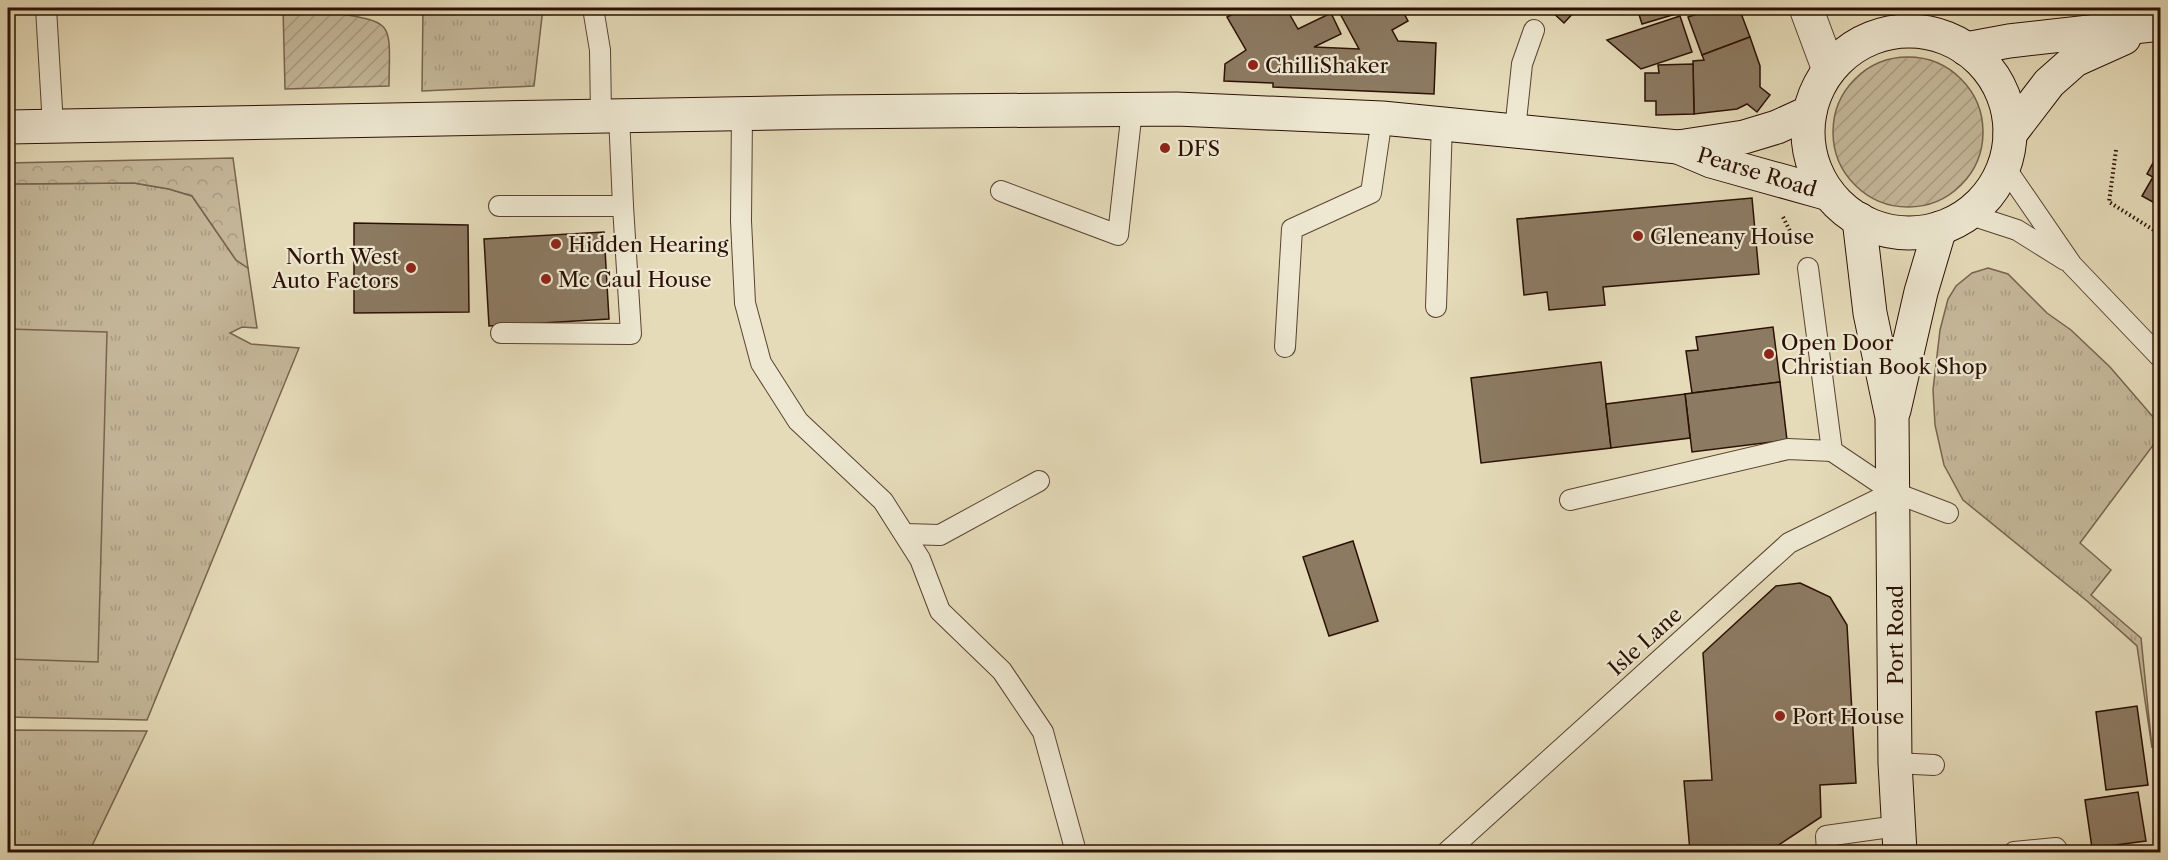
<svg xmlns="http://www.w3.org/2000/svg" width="2168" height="860" font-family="'Libre Caslon Text',serif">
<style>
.grass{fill:url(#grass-tufts);stroke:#78644f;stroke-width:1.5}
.forest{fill:url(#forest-crowns);stroke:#78644f;stroke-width:1.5}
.park{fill:#c5b89a;stroke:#78644f;stroke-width:1.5}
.garden{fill:url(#garden-furrows);stroke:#78644f;stroke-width:1.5}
.building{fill:#8c7a62;stroke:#2b1004;stroke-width:1.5}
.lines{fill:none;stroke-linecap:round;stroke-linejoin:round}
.service-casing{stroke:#5a4331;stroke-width:22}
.tertiary-casing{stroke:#5a4331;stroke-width:35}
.secondary-casing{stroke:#2b1004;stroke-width:35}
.path{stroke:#2b1004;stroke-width:4;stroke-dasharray:1.5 3;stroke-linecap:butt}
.service{stroke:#eee8d2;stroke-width:20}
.tertiary{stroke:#eee8d2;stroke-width:33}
.secondary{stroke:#eee8d2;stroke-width:33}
.poi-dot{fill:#8f2418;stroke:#eee8d2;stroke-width:2}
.labels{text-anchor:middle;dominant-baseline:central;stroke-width:4.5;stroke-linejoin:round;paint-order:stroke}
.poi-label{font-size:21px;fill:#2b1004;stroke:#eee8d2;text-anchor:start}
.street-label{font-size:21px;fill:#2b1004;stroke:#eee8d2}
</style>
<defs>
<pattern id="grass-tufts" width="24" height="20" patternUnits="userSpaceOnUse" patternTransform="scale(1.5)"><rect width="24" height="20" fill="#c5b89a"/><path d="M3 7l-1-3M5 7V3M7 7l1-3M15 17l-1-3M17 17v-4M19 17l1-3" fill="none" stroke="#a99d83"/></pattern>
<pattern id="forest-crowns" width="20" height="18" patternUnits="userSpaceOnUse" patternTransform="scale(1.5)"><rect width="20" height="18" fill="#c5b89a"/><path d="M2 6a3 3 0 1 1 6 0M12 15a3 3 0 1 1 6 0" fill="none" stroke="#a99d83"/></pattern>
<pattern id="garden-furrows" width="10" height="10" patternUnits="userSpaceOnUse" patternTransform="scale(1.5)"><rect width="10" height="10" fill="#c5b89a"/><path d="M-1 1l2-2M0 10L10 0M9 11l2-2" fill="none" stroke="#a99d83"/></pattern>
</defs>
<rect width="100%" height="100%" fill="#e5dbb9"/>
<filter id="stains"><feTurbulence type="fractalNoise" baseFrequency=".00333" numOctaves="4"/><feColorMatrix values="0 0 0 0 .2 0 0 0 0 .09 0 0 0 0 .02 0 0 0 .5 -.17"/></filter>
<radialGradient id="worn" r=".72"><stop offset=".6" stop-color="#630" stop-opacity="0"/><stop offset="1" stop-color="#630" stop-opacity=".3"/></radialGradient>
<g class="grass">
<polygon points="423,8 543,8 534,86 422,91"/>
<polygon points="134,183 169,189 192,196 236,260 248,268 257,328 242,327 230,333 251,344 299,348 147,720 8,717 8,184"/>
<polygon points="1988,268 2008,274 2047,313 2071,330 2110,367 2160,425 2160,436 2080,543 2111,570 2091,595 2141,638 2152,748 2137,646 2087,601 1963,500 1944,465 1935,425 1933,390 1940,330 1948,299 1956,286 1972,273"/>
<polygon points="8,730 147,731 89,852 8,852"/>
</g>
<polygon class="forest" points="233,158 248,268 236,260 192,196 169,189 134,183 8,184 8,163"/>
<polygon class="park" points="8,329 107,332 98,662 8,659"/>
<g class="garden">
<path d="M 283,8 L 328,8 L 330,12 C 395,23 390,19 389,86 L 285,89 Z"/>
<circle cx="1908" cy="132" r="75"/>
</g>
<g class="building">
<polygon points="1245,8 1286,8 1298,29 1331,13 1341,34 1314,47 1359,49 1337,8 1401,8 1408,21 1392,30 1398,41 1436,43 1434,94 1273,87 1273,83 1224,81 1225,64 1246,50 1227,17"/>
<polygon points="1548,8 1578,8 1564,23"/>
<polygon points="1637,8 1696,8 1642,24"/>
<polygon points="1698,8 1739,8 1750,37 1702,55 1688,17 1700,13"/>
<polygon points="1680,16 1692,52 1641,69 1607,40"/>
<polygon points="1750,37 1760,66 1760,87 1770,95 1757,112 1747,104 1737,109 1694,114 1693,61 1704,60 1702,55"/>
<polygon points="1693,64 1694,114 1656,115 1656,101 1645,101 1645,73 1659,73 1658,65"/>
<polygon points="2160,150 2160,206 2142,196 2153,177 2147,174"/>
<polygon points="1752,198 1759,274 1603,287 1605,305 1549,310 1547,292 1524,295 1517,219"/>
<polygon points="354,223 468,225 469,312 354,313"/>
<polygon points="604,232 609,319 489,326 484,239"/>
<polygon points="1773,327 1780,382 1692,393 1686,351 1698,350 1696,337"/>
<polygon points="1601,362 1611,448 1481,463 1471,378"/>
<polygon points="1780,382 1787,440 1692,452 1685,394"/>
<polygon points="1685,394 1690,438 1611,448 1606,404"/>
<polygon points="1353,541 1378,621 1329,636 1303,557"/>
<polygon points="1800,583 1830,597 1847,625 1856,783 1820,785 1821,817 1768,852 1690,852 1684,781 1712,780 1703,653 1776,586"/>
<polygon points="2137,706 2148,785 2106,790 2096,712"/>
<polygon points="2138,792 2146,841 2092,848 2085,800"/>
</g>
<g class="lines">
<defs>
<g id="service">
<polyline points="46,8 53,126"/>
<polyline points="593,8 600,50 601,115"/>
<polyline points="742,113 741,221 745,303 761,363 798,421 883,501 920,559 940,611 1002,671 1043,732 1076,852"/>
<polyline points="1515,130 1522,64 1534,30"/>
<polyline points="2004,166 2072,265 2160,357"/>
<polyline points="1001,191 1118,235 1132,110"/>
<polyline points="499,206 623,206 619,115"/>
<polyline points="1968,214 2017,230 2065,260"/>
<polyline points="1808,268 1832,451 1893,492 1948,513"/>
<polyline points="1436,307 1442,123"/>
<polyline points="501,333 631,334 623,206"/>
<polyline points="1285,347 1292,229 1371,193 1382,118"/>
<polyline points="1570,500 1788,449 1832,451"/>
<polyline points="905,534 940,535 1039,481"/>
<polyline points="1895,763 1934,765"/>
<polyline points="1447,852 1789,543 1893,492"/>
<polyline points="1827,852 1826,836 1897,826"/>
<polyline points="2014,852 2056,848 2059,852"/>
</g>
<polyline id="tertiary" points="1806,8 1829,70"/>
<g id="secondary">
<circle cx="1909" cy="132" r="101"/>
<polyline points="1966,49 2009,41 2160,24"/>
<polyline points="8,127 828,112 1177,109 1382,118 1678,147 1744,137 1777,127 1810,112"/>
<polyline points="2010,134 2049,83 2075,60 2124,38"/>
<polyline points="1678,147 1711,161 1829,194"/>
<polyline points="1859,219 1870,313 1892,417 1895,763 1900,852"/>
<polyline points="1894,410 1921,292 1940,228"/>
</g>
</defs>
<use href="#service" class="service-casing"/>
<use href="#tertiary" class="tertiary-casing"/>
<use href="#secondary" class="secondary-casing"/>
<g class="path">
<polyline points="2116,150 2109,202 2160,234"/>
<polyline points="1783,217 1796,243"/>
</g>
<use href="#service" class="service"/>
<use href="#tertiary" class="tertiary"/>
<use href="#secondary" class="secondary"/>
</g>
<g class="poi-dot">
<circle cx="1253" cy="65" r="6"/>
<circle cx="1165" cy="148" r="6"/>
<circle cx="1638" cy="236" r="6"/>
<circle cx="556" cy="244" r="6"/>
<circle cx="411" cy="268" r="6"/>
<circle cx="546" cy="279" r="6"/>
<circle cx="1769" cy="354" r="6"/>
<circle cx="1780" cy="716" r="6"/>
</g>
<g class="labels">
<g class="poi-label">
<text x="1265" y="65">ChilliShaker</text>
<text x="1177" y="148">DFS</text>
<text x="1650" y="236">Gleneany House</text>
<text x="568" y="244">Hidden Hearing</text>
<text x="399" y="256" text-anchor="end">North West<tspan x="399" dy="24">Auto Factors</tspan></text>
<text x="558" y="279">Mc Caul House</text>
<text x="1781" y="342">Open Door<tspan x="1781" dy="24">Christian Book Shop</tspan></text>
<text x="1792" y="716">Port House</text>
</g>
<g class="street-label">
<text transform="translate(1757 172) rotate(17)">Pearse Road</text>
<text transform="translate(1895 635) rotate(-90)">Port Road</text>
<text transform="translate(1645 641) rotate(-42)">Isle Lane</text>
</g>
</g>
<rect width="2168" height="860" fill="none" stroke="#e5dbb9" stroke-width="30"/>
<rect x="9" y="9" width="2150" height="842" fill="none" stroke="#2b1004" stroke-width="3"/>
<rect x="15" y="15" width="2138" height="830" fill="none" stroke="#2b1004" stroke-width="1.5"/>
<rect width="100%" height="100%" filter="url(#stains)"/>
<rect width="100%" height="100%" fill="url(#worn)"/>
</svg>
